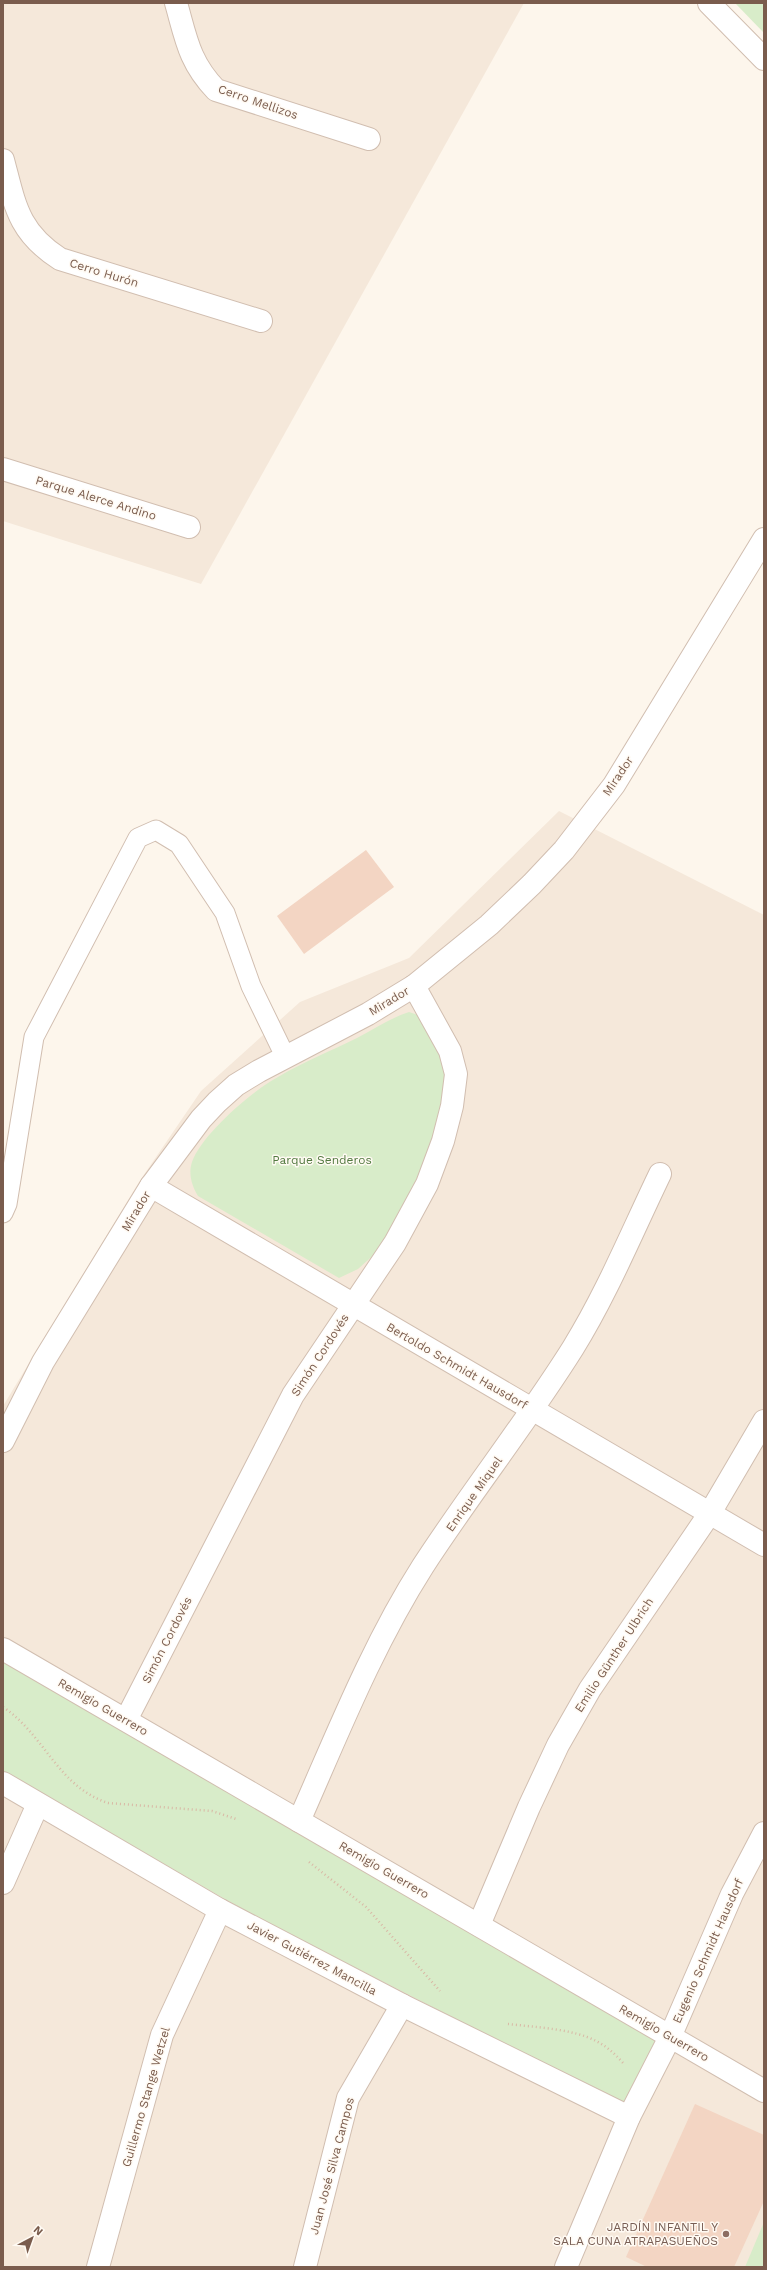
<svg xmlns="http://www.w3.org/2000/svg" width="767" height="2270" font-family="'Work Sans',sans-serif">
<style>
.residential{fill:#f5e8da}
.green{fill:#d8ecc9}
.building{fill:#f3d5c3}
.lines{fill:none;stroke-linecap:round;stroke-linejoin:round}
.lane-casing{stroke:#d1beb0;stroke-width:21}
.street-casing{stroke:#d1beb0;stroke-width:24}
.path{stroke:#d9b8a5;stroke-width:2.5;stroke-dasharray:1 3;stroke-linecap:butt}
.lane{stroke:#fff;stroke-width:19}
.street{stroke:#fff;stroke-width:22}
.education-dot{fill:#8d6e63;stroke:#fffaf3;stroke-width:1.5}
.labels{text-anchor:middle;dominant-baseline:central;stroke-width:3;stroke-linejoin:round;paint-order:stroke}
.street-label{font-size:12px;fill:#7a5c4d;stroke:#fffaf3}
.park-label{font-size:12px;fill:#537a41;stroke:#fffaf3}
.education-label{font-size:12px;fill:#785e54;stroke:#fffaf3;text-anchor:end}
</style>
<rect width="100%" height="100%" fill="#fdf6ec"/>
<g class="residential">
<polygon points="3,3 524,3 201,584 3,521"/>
<polygon points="559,811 764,915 764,2267 3,2267 3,1406 139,1182 201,1091 300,1002 409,958"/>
</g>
<g class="green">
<polygon points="735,3 764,3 764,33"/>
<path d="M 409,1012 L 418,1015 L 446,1065 L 449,1087 L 429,1150 L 399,1219 L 378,1251 L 358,1269 L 339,1278 L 198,1196 C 192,1186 188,1174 192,1162 C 201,1135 253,1090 278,1077 C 303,1062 331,1051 357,1038 C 375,1029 390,1018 409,1012 Z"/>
<polygon points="3,1660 657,2039 627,2101 622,2102 610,2098 249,1913 3,1771"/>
<polygon points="764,2222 764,2267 745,2267"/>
</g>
<g class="building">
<polygon points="366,850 394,887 304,954 277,916"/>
<polygon points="695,2104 764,2135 764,2201 734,2267 647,2267 626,2257"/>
</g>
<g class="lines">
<defs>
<polyline id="lane" points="3,1213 7,1204 34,1037 138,838 156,830 179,844 225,913 251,986 285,1056"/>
<g id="street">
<path d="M 176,3 C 186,38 189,62 216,90 L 369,139"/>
<polyline points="709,3 764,59"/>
<path d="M 3,160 C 15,205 18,232 60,259 L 261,321"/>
<polyline points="3,469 189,527"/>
<polyline points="151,1186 764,1545"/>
<polyline points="3,1441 43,1362 151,1186 201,1119 217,1102 236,1085 259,1071 368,1014 414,986 489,925 532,884 564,850 614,785 764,539"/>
<polyline points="3,1649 764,2091"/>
<polyline points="126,1720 293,1395 395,1243 427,1184 443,1141 452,1106 456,1074 450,1051 414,986"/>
<polyline points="3,1783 220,1910 402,2005 629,2117"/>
<path d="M 299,1821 C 337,1735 372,1646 423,1566 C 471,1492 526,1423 573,1348 C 607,1293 632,1232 660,1174"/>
<polyline points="3,1883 38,1804"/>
<polyline points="479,1925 529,1807 558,1745 590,1689 710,1513 764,1421"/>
<polyline points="98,2267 162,2035 220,1910"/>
<polyline points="305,2267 348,2098 402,2005"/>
<polyline points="566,2267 629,2117 670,2037 732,1894 764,1833"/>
</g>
</defs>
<use href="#lane" class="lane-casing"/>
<use href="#street" class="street-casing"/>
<g class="path">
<path d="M 3,1707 C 45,1735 57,1786 108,1803 L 212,1811 L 236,1819"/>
<polyline points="309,1862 366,1907 440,1991"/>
<path d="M 508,2024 C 534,2027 574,2029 596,2041 C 608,2047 616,2055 624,2064"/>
</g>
<use href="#lane" class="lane"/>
<use href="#street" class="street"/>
</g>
<circle class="education-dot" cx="726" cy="2234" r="4"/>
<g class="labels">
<g class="street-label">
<text transform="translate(258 102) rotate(19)">Cerro Mellizos</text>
<text transform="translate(104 273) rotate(17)">Cerro Hurón</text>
<text transform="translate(96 498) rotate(17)">Parque Alerce Andino</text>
<text transform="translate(618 776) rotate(-56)">Mirador</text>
<text transform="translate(389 1001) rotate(-31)">Mirador</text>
<text transform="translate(136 1211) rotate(-59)">Mirador</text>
<text transform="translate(320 1355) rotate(-57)">Simón Cordovés</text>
<text transform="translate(457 1366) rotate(30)">Bertoldo Schmidt Hausdorf</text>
<text transform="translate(474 1494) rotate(-55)">Enrique Miquel</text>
<text transform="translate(167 1640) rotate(-63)">Simón Cordovés</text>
<text transform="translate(614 1655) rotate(-57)">Emilio Günther Ulbrich</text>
<text transform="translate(103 1707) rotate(30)">Remigio Guerrero</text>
<text transform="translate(384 1870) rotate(30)">Remigio Guerrero</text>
<text transform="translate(708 1951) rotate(-66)">Eugenio Schmidt Hausdorf</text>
<text transform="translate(312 1958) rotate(28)">Javier Gutiérrez Mancilla</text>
<text transform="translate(664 2033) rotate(30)">Remigio Guerrero</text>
<text transform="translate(146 2097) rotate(-74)">Guillermo Stange Wetzel</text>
<text transform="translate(332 2166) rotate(-75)">Juan José Silva Campos</text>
</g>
<g class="park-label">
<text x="322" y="1160">Parque Senderos</text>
</g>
<g class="education-label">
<text x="718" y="2227">JARDÍN INFANTIL Y<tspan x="718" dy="14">SALA CUNA ATRAPASUEÑOS</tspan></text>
</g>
</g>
<rect width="767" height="2270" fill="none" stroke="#7a5c4d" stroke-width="8"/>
<g transform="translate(32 2238) rotate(41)" stroke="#fffaf3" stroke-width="3" paint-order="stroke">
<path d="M0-3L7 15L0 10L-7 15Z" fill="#7a5c4d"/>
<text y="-6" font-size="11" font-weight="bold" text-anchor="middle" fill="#7a5c4d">N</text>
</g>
</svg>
